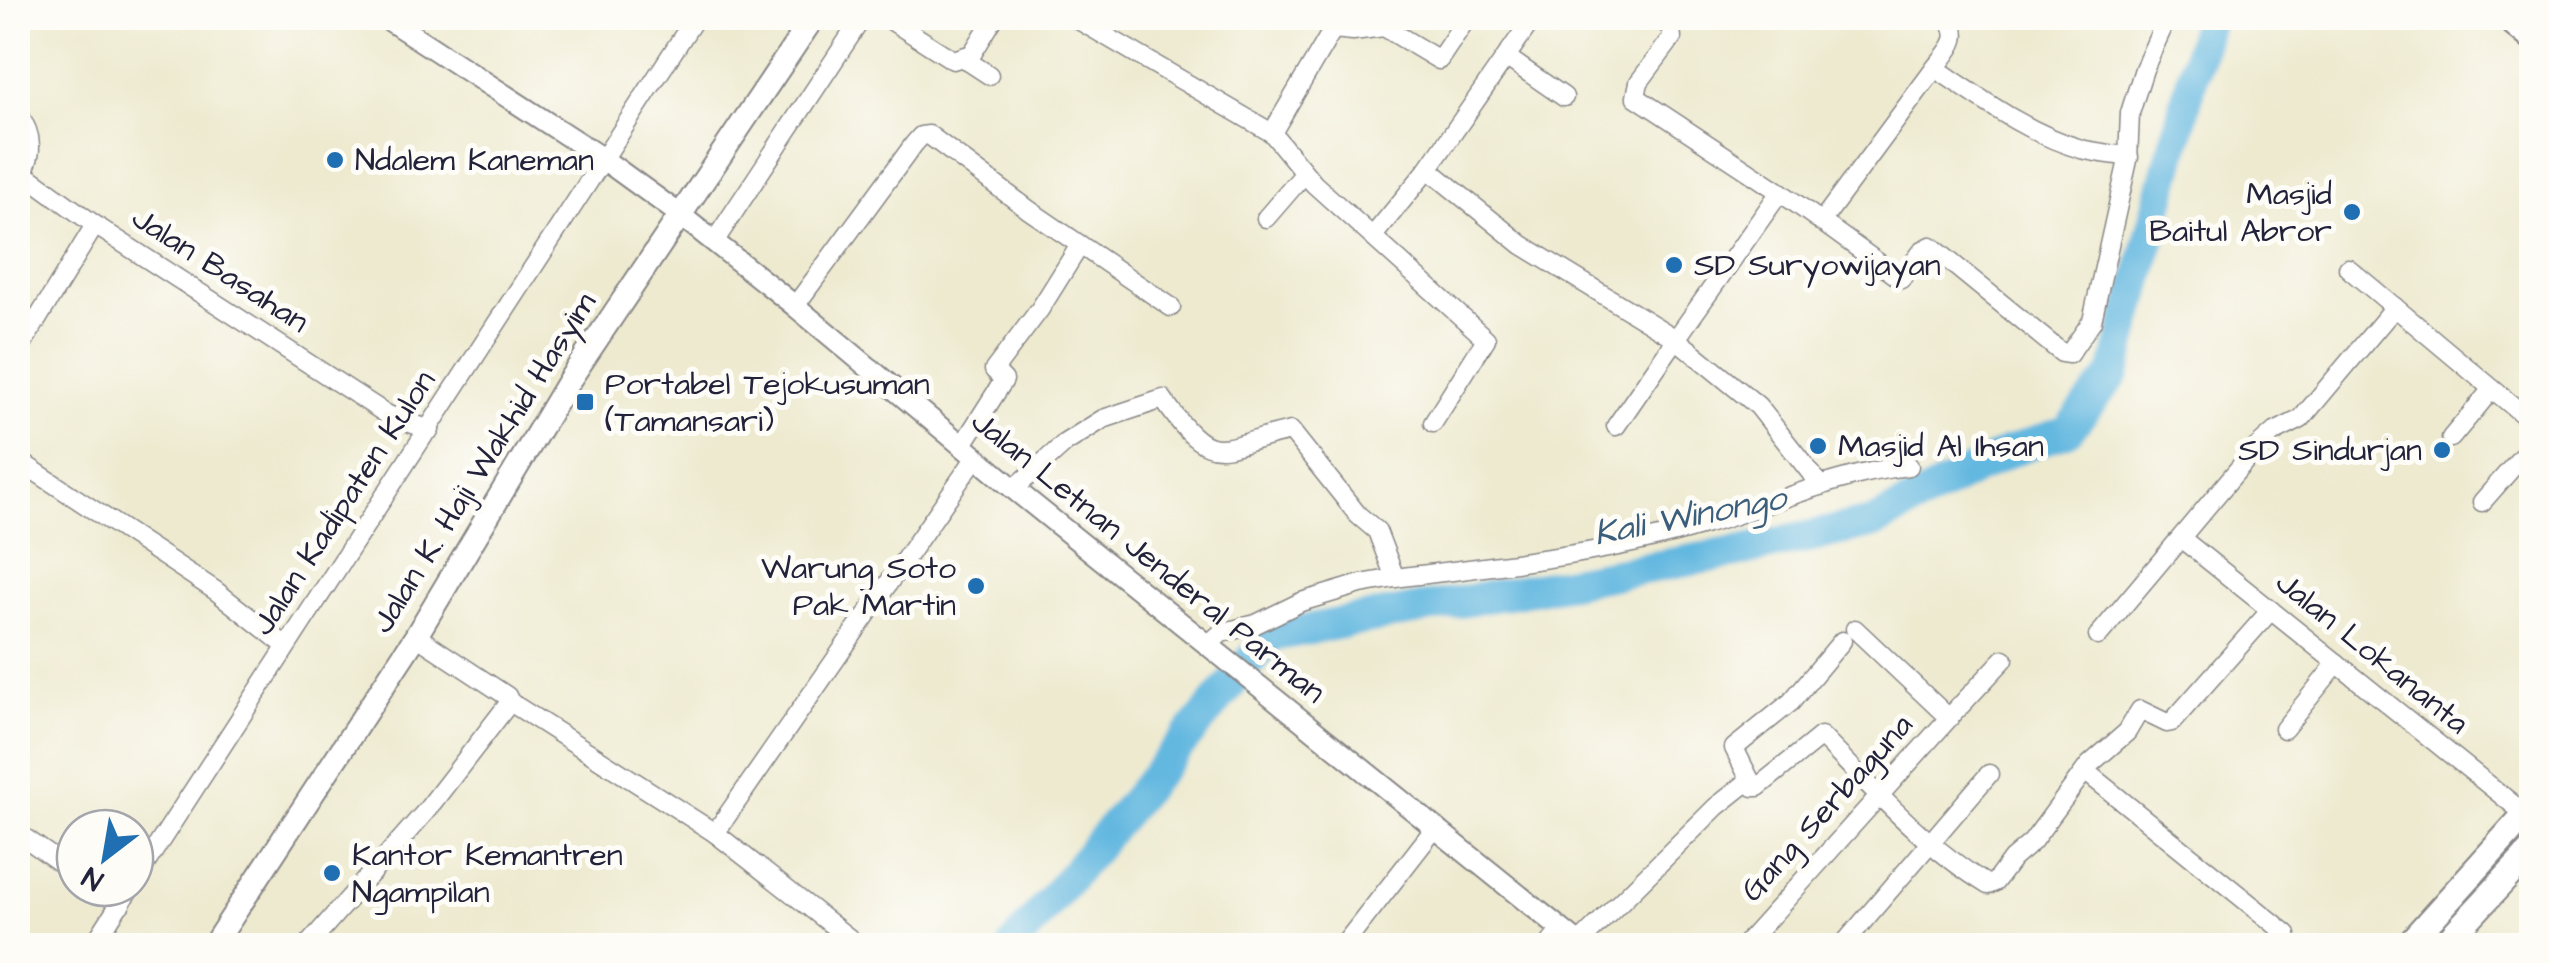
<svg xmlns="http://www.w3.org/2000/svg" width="2549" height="963" font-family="'Architects Daughter',sans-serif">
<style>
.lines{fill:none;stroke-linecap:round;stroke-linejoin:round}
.river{stroke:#64b8e0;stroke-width:32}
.minor-casing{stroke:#888686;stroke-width:21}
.tertiary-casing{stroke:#888686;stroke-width:24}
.secondary-casing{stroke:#888686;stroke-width:26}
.primary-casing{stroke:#888686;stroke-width:29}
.minor{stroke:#fff;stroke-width:18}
.tertiary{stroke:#fff;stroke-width:20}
.secondary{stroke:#fff;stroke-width:22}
.primary{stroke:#fff;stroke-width:25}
.poi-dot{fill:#1f6fb2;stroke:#fdfcf7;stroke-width:4}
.labels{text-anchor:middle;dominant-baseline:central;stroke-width:10;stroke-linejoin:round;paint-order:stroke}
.poi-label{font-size:32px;fill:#22223b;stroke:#fdfcf7;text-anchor:start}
.street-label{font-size:32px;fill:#22223b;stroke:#fdfcf7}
.water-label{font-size:35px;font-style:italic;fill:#3c5e7d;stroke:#fdfcf7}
</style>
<rect width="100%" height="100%" fill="#fdfcf7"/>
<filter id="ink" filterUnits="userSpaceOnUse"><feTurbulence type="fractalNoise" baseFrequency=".01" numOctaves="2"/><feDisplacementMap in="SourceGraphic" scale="20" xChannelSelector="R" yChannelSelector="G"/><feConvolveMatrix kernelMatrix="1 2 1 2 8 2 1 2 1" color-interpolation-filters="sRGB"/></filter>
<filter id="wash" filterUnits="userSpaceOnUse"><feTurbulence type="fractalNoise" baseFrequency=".0048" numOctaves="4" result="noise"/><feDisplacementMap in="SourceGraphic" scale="40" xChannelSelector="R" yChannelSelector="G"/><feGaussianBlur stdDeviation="2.25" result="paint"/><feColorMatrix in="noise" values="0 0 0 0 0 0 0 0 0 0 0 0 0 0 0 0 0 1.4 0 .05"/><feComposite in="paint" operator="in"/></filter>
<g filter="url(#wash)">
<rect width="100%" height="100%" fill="#eeead0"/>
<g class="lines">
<polyline class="river" points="1013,946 1271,636 1742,551 1876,522 2010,451 2067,431 2114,374 2208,18"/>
</g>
</g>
<g filter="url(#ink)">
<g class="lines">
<defs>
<g id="minor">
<polyline points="887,18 953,60 972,54 994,18"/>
<polyline points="1075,18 1272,133 1314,184 1486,339 1433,423"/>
<path d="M 1947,18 C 1965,37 1948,51 1935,68 C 1980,98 2028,134 2081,149 C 2097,153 2113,154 2129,157"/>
<polyline points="1506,57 1564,97"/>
<polyline points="963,58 989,75"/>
<path d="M 18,114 C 33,134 35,157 18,178"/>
<polyline points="1272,133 1333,29 1353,31 1384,27 1439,60 1467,18"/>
<polyline points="1428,169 1522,245 1676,339 1780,192 1636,97 1639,82 1672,38 1671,28 1660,18"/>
<polyline points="22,172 95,225 388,415 430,430"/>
<polyline points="1780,192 1901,279 1923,250 1931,246 2062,353 2069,354 2092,321 2128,160 2130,113 2144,69 2167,18"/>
<polyline points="1266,218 1304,174"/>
<polyline points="1821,222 1935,68"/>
<polyline points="1373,236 1428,169 1533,18"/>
<polyline points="714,242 862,18"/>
<polyline points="2348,268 2532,422"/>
<polyline points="795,306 914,144 921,136 929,135 1029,210 1171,307"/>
<polyline points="18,351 95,225"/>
<polyline points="1616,426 1676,339 1758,406 1821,486"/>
<polyline points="2451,438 2492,389"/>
<polyline points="962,446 1004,380 994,370 1040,309 1080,245"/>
<polyline points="18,460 216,591 286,646"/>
<path d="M 1014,489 L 1065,443 L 1103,419 L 1163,399 C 1213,472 1218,446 1291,431 L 1358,515 L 1377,531 L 1395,578 L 1361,584 L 1301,602 L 1256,624 L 1221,633 L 1209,644"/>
<polyline points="2482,502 2532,445"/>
<polyline points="2182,539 2525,814"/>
<path d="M 1395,578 C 1498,565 1604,555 1704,525 C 1772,505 1837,473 1909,466"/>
<polyline points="416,636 507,696 510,702 715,833 859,946"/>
<polyline points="2098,636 2256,448 2273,433 2301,419 2395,307"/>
<polyline points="1949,718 2004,659"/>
<polyline points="2284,729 2337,663"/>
<polyline points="2085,771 2287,934"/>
<polyline points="1750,780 1734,748 1791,702 1842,641"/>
<polyline points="18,833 75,873"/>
<polyline points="715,833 976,457"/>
<polyline points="135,880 695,18"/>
<polyline points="97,888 121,904"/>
<path d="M 1579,943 L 1716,807 L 1750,780 L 1754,787 L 1758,787 L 1821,736 C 1873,789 1925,847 1988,885 L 1995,882 L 2012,859 L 2032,842 L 2089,765 L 2127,732 L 2140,710 L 2167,723 L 2172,722 L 2271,610"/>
<polyline points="93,946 130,888"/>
<polyline points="307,946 426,811 510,702"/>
<polyline points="1343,946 1435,828"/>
<polyline points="1548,946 1561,930"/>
<polyline points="1744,946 1949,718 1855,629"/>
<polyline points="1842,946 1989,774"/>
</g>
<polyline id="tertiary" points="386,18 603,159 679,214 795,306 1014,489 1582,946"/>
<polyline id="secondary" points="213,946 416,636 568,382 813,18"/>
<g id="primary">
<polyline points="2508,18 2532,38"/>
<polyline points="2407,946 2532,807"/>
<polyline points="2443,946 2532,850"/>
</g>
</defs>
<use href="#minor" class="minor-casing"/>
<use href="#tertiary" class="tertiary-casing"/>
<use href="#secondary" class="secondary-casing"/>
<use href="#primary" class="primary-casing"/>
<use href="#minor" class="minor"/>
<use href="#tertiary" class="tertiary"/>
<use href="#secondary" class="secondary"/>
<use href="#primary" class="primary"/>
</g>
</g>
<g class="poi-dot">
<circle cx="335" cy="160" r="10"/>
<circle cx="2352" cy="212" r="10"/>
<circle cx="1674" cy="265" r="10"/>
<rect x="575" y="392" width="20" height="20" rx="5"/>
<circle cx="1818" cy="446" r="10"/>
<circle cx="2442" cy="450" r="10"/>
<circle cx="976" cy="586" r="10"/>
<circle cx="332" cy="873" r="10"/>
</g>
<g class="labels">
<g class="poi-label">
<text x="355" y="160">Ndalem Kaneman</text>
<text x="2332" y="194" text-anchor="end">Masjid<tspan x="2332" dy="37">Baitul Abror</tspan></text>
<text x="1694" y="265">SD Suryowijayan</text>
<text x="605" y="384">Portabel Tejokusuman<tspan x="605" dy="37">(Tamansari)</tspan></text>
<text x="1838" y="446">Masjid Al Ihsan</text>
<text x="2422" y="450" text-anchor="end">SD Sindurjan</text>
<text x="956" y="568" text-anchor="end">Warung Soto<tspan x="956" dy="37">Pak Martin</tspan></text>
<text x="352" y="855">Kantor Kemantren<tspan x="352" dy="37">Ngampilan</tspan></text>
</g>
<g class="street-label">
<text transform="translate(220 270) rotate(33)">Jalan Basahan</text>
<text transform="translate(484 463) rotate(-58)">Jalan K. Haji Wakhid Hasyim</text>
<text transform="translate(344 503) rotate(-57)">Jalan Kadipaten Kulon</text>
<text transform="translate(1148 557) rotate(39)">Jalan Letnan Jenderal Parman</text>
<text transform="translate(2372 653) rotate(39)">Jalan Lokananta</text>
<text transform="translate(1827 808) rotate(-48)">Gang Serbaguna</text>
</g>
<g class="water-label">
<text transform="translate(1690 516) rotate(-11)">Kali Winongo</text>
</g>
</g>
<rect width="2549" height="963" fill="none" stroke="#fdfcf7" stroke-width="60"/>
<g transform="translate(105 858) rotate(211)"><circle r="48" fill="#fdfcf7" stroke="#a5a5ac" stroke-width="2.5"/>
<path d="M0-8L18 38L0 25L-18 38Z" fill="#1f6fb2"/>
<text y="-15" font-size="28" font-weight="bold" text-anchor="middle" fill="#22223b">N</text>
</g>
</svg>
